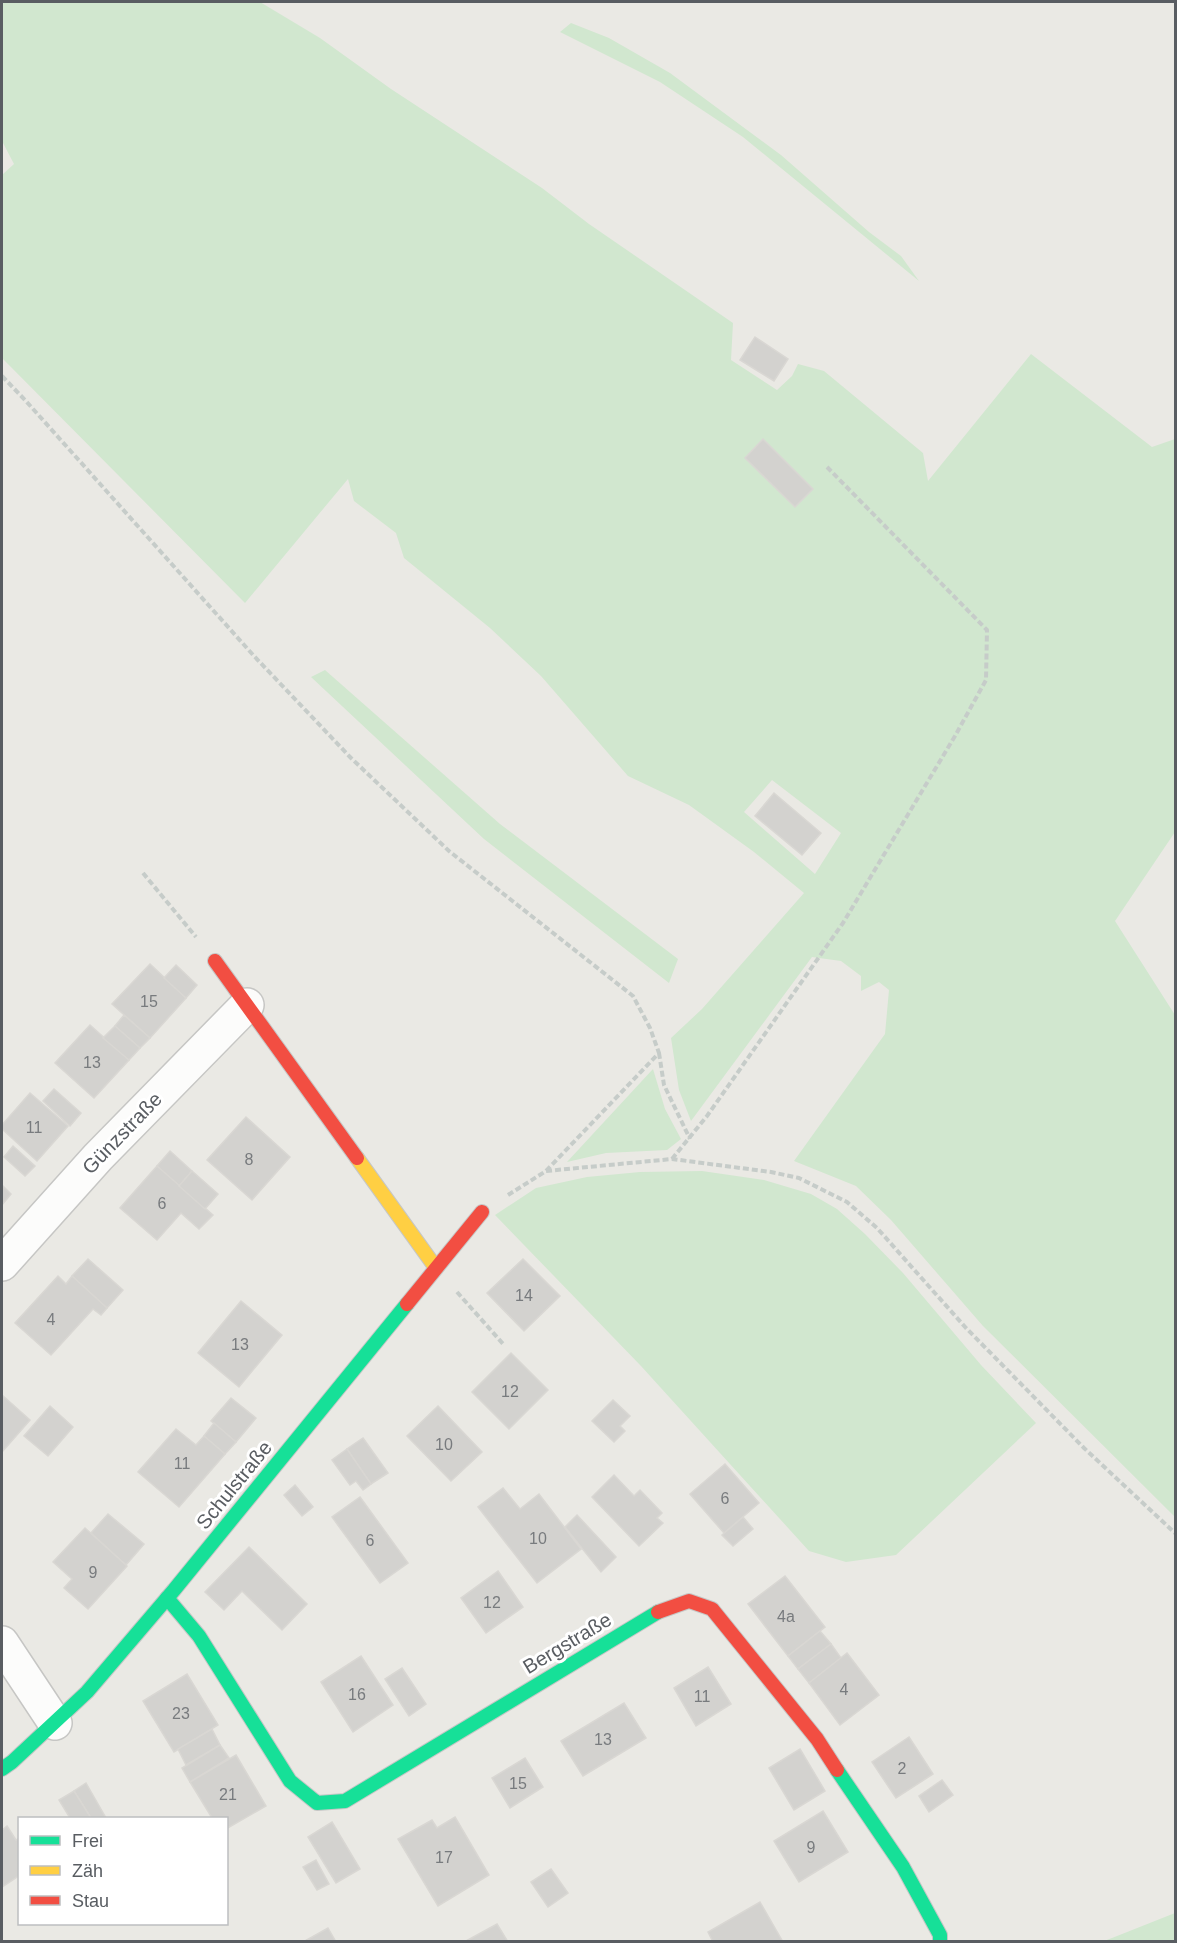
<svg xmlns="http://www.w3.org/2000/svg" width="1177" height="1943" font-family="Arial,sans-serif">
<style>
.green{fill:#d1e7cf;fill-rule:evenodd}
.building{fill:#d3d2cf;stroke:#d9d7d3;stroke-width:1.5}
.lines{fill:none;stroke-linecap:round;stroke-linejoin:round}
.street-casing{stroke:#c6c6c4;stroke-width:36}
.fast-casing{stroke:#c6c7c6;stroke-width:16}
.slow-casing{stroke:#c6c7c6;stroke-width:16}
.jam-casing{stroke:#c6c7c6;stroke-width:16}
.path{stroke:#c6ccc9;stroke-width:4;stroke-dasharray:6 3;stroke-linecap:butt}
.street{stroke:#fcfcfb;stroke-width:33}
.fast{stroke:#16e098;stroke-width:14}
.slow{stroke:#ffcf43;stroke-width:14}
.jam{stroke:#f24e42;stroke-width:14}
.labels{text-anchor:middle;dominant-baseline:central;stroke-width:6;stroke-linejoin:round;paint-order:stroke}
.number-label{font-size:16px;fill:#787b7e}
.street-label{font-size:20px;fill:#595d62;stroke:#fff}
</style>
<rect width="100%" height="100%" fill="#eae9e4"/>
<g class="green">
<path d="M 2,2 L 260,2 L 320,38 L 391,89 L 542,188 L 589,224 L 733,323 L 731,360 L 777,390 L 792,376 L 798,364 L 824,371 L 923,453 L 928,481 L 1031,354 L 1152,447 L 1175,439 L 1175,832 L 1115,921 L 1175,1015 L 1175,1517 L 983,1326 L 891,1220 L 856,1186 L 794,1161 L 885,1034 L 889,990 L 879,982 L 861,991 L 861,976 L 841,961 L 812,957 L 691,1121 L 679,1090 L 671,1038 L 702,1009 L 804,893 L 754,852 L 689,805 L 628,776 L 541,676 L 490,628 L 404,558 L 396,533 L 354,501 L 348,479 L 245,603 L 2,358 L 2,175 L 14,164 L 2,141 ZM 772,780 L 841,833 L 815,874 L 744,812 Z"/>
<polygon points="571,23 609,38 670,73 781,155 869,232 901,256 919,281 743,137 660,82 560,32"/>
<polygon points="325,670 500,824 678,959 669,983 484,839 311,677"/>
<polygon points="653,1069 665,1109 681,1139 667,1150 606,1153 567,1162"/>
<polygon points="702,1171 764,1180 811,1194 837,1209 865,1234 903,1273 981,1365 1036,1423 896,1555 846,1562 809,1551 641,1366 495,1215 536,1188 587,1177 640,1172"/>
<polygon points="1175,1913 1175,1941 1104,1941 1112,1938"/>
</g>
<g class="building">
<polygon points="755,337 788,359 774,381 740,360"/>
<polygon points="763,439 813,489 795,507 745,458"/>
<polygon points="774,793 821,833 802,855 755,816"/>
<polygon points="150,964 186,998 150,1038 112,1004"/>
<polygon points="176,965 197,985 186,998 164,978"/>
<polygon points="124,1015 150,1038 140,1048 115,1026"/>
<polygon points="90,1025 129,1060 94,1098 55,1063"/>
<polygon points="115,1026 140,1048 129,1060 103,1038"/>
<polygon points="54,1089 81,1113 70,1126 43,1101"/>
<polygon points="30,1093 68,1126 37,1161 2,1129 2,1125"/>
<polygon points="246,1117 290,1157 252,1200 207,1160"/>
<polygon points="13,1146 35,1166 25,1176 4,1157"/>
<polygon points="170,1151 192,1171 179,1186 157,1166"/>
<polygon points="157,1166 213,1215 199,1229 181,1213 157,1240 120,1208"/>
<polygon points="192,1171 218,1194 205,1209 179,1186"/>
<polygon points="2,1185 11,1194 2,1205"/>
<polygon points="88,1259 123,1290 107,1308 72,1276"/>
<polygon points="523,1259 560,1296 524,1331 487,1293"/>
<polygon points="58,1276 66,1284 72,1276 107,1308 101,1315 93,1309 51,1355 15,1323"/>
<polygon points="241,1301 282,1335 239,1387 198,1353"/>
<polygon points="511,1353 548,1390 509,1429 472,1392"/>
<polygon points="2,1395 30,1420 2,1452"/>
<polygon points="231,1398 256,1418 236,1442 211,1421"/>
<polygon points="613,1400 630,1416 620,1426 625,1431 614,1442 592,1421"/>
<polygon points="50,1406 73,1427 48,1456 24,1436"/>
<polygon points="438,1406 482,1452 451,1481 407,1436"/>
<polygon points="214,1423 236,1442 225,1454 204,1436"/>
<polygon points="176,1429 196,1445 204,1436 225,1454 179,1507 138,1472"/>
<polygon points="363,1438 388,1473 371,1484 347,1449"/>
<polygon points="347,1449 371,1484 363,1490 356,1481 350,1485 332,1460"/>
<polygon points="725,1464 759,1503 724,1533 690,1494"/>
<polygon points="614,1475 634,1496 640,1490 662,1513 657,1518 663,1523 639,1546 592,1497"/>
<polygon points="295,1485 313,1507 302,1516 284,1495"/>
<polygon points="503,1488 520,1509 539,1494 581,1549 537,1583 478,1507"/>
<polygon points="360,1497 408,1563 380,1583 332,1517"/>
<polygon points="108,1514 144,1544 126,1565 91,1533"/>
<polygon points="577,1515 616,1557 601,1572 565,1527"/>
<polygon points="743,1517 753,1529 733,1546 722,1535"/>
<polygon points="85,1528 127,1566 88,1609 64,1588 72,1579 53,1562"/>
<polygon points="249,1547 307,1604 282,1630 242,1591 224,1610 205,1592"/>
<polygon points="498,1571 523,1607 486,1633 461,1598"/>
<polygon points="785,1576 825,1627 788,1656 748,1604"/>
<polygon points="820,1631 831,1644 798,1669 788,1656"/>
<polygon points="831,1644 841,1658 809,1683 798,1669"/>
<polygon points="847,1653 879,1695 840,1725 809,1683"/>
<polygon points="361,1656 393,1705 353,1732 321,1682"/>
<polygon points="708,1667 731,1704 696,1726 674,1688"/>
<polygon points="402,1668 426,1704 409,1716 385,1679"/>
<polygon points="187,1674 218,1725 174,1752 143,1701"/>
<polygon points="624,1703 646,1738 583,1776 561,1741"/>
<polygon points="212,1729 220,1745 186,1765 178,1749"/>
<polygon points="909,1737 933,1774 896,1798 872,1762"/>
<polygon points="220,1745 229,1758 190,1782 182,1768"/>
<polygon points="800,1749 825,1791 794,1810 769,1768"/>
<polygon points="236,1755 266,1806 226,1829 226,1818 212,1818 190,1782"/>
<polygon points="525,1758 543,1787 510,1808 492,1778"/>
<polygon points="942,1780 953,1795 929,1812 919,1796"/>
<polygon points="86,1783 106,1818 91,1818 74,1791"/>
<polygon points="74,1791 91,1818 70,1818 59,1800"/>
<polygon points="823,1811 848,1852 799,1882 774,1841"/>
<polygon points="455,1817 489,1875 438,1906 398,1839 432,1820 437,1828"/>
<polygon points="332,1822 360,1869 336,1883 308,1837"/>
<polygon points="7,1826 16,1840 20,1838 20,1875 2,1887 2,1830"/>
<polygon points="316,1860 329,1884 317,1890 303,1867"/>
<polygon points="551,1869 568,1893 548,1907 531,1882"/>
<polygon points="760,1902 783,1942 713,1942 708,1932"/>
<polygon points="497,1924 508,1942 466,1942 466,1941"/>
<polygon points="328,1928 336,1942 303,1942"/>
</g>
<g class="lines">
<defs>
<g id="street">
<polyline points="2,1264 98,1157 247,1005"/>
<polyline points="2,1643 55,1723"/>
</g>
<g id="fast">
<polyline points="167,1598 199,1636 290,1781 317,1803 345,1801 658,1612"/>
<polyline points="2,1769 12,1762 87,1692 174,1590 407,1304"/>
<polyline points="837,1770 903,1867 940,1935 940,1942"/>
</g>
<polyline id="slow" points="357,1158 436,1268"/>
<g id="jam">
<polyline points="215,961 357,1158"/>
<polyline points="407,1304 482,1212"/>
<polyline points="658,1612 689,1601 712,1609 817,1739 837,1770"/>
</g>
</defs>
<use href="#street" class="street-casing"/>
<use href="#fast" class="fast-casing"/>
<use href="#slow" class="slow-casing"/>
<use href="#jam" class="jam-casing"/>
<g class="path">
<polyline points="2,376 25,400 254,656 351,758 449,851 633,996 650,1028 659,1053 546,1171"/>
<polyline points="143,873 196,937"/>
<polyline points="659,1053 664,1085 690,1139"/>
<polyline points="672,1159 707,1116 843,923 955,736 986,680 987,630 827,467"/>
<polyline points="508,1195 546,1171 672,1159 771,1172 799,1178 847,1202 877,1228 966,1328 1084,1448 1176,1534"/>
<polyline points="457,1292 504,1345"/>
</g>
<use href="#street" class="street"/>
<use href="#fast" class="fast"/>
<use href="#slow" class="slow"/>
<use href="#jam" class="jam"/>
</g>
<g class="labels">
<g class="number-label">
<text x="149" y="1001">15</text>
<text x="92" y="1062">13</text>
<text x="34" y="1127">11</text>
<text x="249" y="1159">8</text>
<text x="162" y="1203">6</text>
<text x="524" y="1295">14</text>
<text x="51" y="1319">4</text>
<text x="240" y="1344">13</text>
<text x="510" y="1391">12</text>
<text x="444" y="1444">10</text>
<text x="182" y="1463">11</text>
<text x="725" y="1498">6</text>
<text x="538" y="1538">10</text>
<text x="370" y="1540">6</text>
<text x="93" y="1572">9</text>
<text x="492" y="1602">12</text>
<text x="786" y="1616">4a</text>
<text x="844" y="1689">4</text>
<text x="357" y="1694">16</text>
<text x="702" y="1696">11</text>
<text x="181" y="1713">23</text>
<text x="603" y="1739">13</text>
<text x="902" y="1768">2</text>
<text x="518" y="1783">15</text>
<text x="228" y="1794">21</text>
<text x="811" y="1847">9</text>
<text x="444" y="1857">17</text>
</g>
<g class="street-label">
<text transform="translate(122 1133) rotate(-46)">Günzstraße</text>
<text transform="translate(234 1485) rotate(-51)">Schulstraße</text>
<text transform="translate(567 1643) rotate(-31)">Bergstraße</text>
</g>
</g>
<rect width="1177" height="1943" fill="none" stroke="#595d62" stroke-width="6"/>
<rect x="18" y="1817" width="210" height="108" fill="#ffffff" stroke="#bdbec0" stroke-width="1.5"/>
<rect x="30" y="1836" width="30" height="9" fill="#16e098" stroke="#bdbec0" stroke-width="1.5"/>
<text x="72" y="1847" font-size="18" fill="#595d62">Frei</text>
<rect x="30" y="1866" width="30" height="9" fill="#ffcf43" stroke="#bdbec0" stroke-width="1.5"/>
<text x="72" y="1877" font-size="18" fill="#595d62">Zäh</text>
<rect x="30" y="1896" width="30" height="9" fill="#f24e42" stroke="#bdbec0" stroke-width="1.5"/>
<text x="72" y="1907" font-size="18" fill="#595d62">Stau</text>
</svg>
